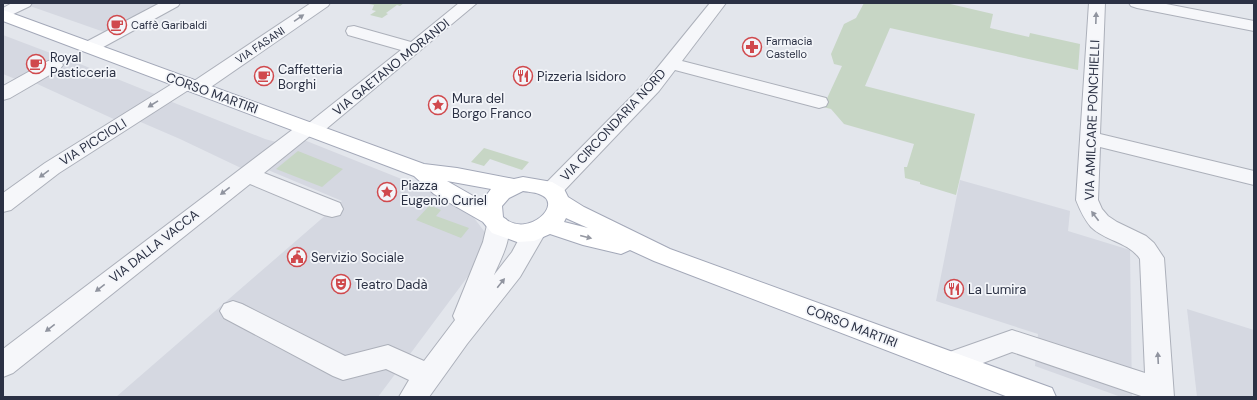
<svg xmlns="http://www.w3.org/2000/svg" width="1257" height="400" font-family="'DM Sans',sans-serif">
<rect width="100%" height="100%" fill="#e3e6ec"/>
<g fill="#d5d8e1">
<polygon points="31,3 165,3 107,33 27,5"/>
<polygon points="3,35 61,57 18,80 3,74"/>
<polygon points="70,60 162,97 118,121 33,82"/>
<polygon points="167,100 265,139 276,142 241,168 180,139 136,120"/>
<polygon points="304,140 409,182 437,195 471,214 487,235 476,265 466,279 378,397 116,397 342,201 268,170"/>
<polygon points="960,180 1070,211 1068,231 1130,250 1132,397 1121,397 1035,366 1038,334 936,301"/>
<polygon points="1187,309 1254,330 1254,397 1197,397"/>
</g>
<g fill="#c7d6c5">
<polygon points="370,3 404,3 400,6 397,5 386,13 388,14 382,18 370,15 376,11 372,10 374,5 369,4"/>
<polygon points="864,3 946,3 993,14 990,28 1029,37 1030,33 1080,44 1078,70 890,28 865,86 975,114 956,195 920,184 920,182 905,178 904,167 907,167 914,144 844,124 831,109 823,107 842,66 834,64 831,54 844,24 856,18"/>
<polygon points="484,148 529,162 522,170 490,159 484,166 471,162"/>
<polygon points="298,151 343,169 322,187 276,169"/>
<polygon points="430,205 441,210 436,216 469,228 461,238 416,220"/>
</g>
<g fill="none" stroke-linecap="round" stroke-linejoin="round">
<defs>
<g id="minor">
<polygon points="12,3 32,3 30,6 3,19 3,8"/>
<polygon points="160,3 180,3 178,6 96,51 90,52 84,51 81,47 84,43"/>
<polygon points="311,3 330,3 328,6 205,91 198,93 191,91 190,89 59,173 11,210 3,212 3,193 45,163 180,79 186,78 192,79 194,81"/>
<polygon points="459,3 477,3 320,134 310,136 264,173 340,203 343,209 340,215 332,217 324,215 250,184 13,373 3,377 3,349 300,124 310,122 401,50 348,35 346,31 348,27 354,26 411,42"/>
<polygon points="710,3 726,3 682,61 826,98 828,102 826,106 819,108 675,70 659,91 560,195 552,198 544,195 541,190 544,185 645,83"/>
<path d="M 1089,3 L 1105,3 L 1100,134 L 1254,171 L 1254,185 L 1100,147 L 1098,200 L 1102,209 L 1108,216 L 1117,222 L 1146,236 L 1154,243 L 1164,258 L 1174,397 L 1144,397 L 1012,352 L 951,375 L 941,371 L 937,363 L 941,355 L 1012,330 L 1145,373 L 1140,259 C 1129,242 1105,241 1091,227 C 1084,219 1080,210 1076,200 Z"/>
<polygon points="1129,3 1161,3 1254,21 1254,31 1137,8 1131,6"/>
<polygon points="54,60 60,61 63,65 60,69 10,98 3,100 3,86 48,61"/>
<path d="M 498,217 L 506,219 C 515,235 500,260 494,275 L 512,252 L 526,226 L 534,223 L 542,226 L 546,232 L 520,277 L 467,344 L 429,397 L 399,397 L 409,380 L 386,369 L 343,380 L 333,376 L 224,318 L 220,311 L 224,304 L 233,301 L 242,304 L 345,356 L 388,345 L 424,361 L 455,320 L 453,316 L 483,242 L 487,225 L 490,219 Z"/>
</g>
<path id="major" d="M 3,10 L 424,164 L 457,168 L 514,179 L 523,177 L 552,182 L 564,189 L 568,197 L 584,207 L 670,249 L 1052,388 L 1056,397 L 1008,397 L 654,261 L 630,250 L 621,254 L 583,245 L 550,234 L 534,241 L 517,242 L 509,239 L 492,233 L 483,222 L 434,194 L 414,176 L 3,21 ZM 447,181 L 491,189 L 482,201 ZM 523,191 C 528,192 534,192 539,194 C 566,203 527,240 503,217 L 502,206 L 509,198 ZM 566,218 L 568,219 L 588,228 L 564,222 Z"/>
</defs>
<use href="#minor" stroke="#acb0ba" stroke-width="2"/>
<use href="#major" stroke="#a3a8b8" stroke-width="2"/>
<use href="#minor" fill="#f6f7fa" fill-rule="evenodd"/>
<use href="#major" fill="#fff" fill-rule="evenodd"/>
</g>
<defs><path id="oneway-solid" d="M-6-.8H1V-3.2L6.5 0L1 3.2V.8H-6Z"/></defs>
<g fill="#90949f">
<use href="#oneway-solid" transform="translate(299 18) rotate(-34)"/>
<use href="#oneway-solid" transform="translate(1096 18) rotate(-88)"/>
<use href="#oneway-solid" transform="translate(153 104) rotate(148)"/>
<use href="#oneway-solid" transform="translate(44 174) rotate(144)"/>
<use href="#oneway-solid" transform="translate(225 191) rotate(142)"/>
<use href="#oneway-solid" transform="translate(1095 216) rotate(-127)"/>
<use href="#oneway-solid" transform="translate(501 283) rotate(-51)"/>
<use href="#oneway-solid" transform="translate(100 288) rotate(142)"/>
<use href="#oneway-solid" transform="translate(50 328) rotate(142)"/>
<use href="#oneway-solid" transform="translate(1158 358) rotate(-93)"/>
</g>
<use fill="#9598a2" href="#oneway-solid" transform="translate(586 237) rotate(14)"/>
<defs>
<symbol id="cafe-ring" viewBox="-11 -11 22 22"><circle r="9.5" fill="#f3f5f9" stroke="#d0494d" stroke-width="1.5"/><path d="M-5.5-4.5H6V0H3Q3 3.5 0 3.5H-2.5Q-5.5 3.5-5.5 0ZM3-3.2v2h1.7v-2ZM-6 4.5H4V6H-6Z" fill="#d0494d"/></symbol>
<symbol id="pharmacy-ring" viewBox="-11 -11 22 22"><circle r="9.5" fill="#f3f5f9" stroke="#d0494d" stroke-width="1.5"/><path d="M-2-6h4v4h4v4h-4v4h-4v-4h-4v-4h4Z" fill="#d0494d"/></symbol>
<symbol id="restaurant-ring" viewBox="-11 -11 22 22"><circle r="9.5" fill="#f3f5f9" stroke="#d0494d" stroke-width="1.5"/><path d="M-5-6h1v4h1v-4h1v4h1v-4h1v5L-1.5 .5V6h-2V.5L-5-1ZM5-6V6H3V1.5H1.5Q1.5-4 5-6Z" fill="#d0494d"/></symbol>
<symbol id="sight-ring" viewBox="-11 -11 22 22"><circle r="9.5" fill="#f3f5f9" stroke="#d0494d" stroke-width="1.5"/><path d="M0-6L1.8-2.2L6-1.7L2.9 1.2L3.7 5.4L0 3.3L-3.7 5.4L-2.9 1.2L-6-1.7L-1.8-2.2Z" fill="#d0494d"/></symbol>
<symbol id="civic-ring" viewBox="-11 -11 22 22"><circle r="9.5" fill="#f3f5f9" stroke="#d0494d" stroke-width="1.5"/><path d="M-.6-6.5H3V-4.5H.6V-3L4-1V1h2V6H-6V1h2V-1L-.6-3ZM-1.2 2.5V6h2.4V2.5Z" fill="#d0494d"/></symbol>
<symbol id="theatre-ring" viewBox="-11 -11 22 22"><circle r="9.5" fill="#f3f5f9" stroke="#d0494d" stroke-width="1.5"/><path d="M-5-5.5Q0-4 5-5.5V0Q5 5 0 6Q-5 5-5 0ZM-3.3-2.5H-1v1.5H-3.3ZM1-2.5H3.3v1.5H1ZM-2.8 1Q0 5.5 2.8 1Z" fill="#d0494d"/></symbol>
</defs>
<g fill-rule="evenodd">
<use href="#cafe-ring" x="106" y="14" width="22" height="22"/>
<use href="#pharmacy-ring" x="741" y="36" width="22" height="22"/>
<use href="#cafe-ring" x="25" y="53" width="22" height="22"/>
<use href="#cafe-ring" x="253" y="65" width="22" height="22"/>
<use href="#restaurant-ring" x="512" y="65" width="22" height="22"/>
<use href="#sight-ring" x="427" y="94" width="22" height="22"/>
<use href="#sight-ring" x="376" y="181" width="22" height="22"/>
<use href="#civic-ring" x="286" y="246" width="22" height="22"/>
<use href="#theatre-ring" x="330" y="273" width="22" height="22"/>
<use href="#restaurant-ring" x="943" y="278" width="22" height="22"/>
</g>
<g text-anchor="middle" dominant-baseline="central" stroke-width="3.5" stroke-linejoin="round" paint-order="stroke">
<g font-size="11" fill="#2b3144" stroke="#f3f5f9" text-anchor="start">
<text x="131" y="25">Caffè Garibaldi</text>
<text x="766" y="41">Farmacia<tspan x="766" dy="13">Castello</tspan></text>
</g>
<g font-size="11" fill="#2b3144" stroke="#f3f5f9">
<text transform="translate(260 45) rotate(-34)">VIA FASANI</text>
</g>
<g font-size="13" fill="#2b3144" stroke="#f3f5f9" text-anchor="start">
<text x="50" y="57">Royal<tspan x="50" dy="15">Pasticceria</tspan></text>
<text x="278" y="69">Caffetteria<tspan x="278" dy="15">Borghi</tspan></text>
<text x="537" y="76">Pizzeria Isidoro</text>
<text x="452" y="98">Mura del<tspan x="452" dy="15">Borgo Franco</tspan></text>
<text x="401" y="185">Piazza<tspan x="401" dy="15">Eugenio Curiel</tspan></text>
<text x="311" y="257">Servizio Sociale</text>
<text x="355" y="284">Teatro Dadà</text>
<text x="968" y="289">La Lumira</text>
</g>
<g font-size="13" fill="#2b3144" stroke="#f3f5f9">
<text transform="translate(391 67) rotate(-39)">VIA GAETANO MORANDI</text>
<text transform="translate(212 93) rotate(20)">CORSO MARTIRI</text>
<text transform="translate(1092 120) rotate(-88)">VIA AMILCARE PONCHIELLI</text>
<text transform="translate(613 125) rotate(-47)">VIA CIRCONDARIA NORD</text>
<text transform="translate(93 142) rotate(-32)">VIA PICCIOLI</text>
<text transform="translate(154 246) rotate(-38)">VIA DALLA VACCA</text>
<text transform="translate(852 326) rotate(21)">CORSO MARTIRI</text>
</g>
</g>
<rect width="1257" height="400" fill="none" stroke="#2b3144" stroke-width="8"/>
</svg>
